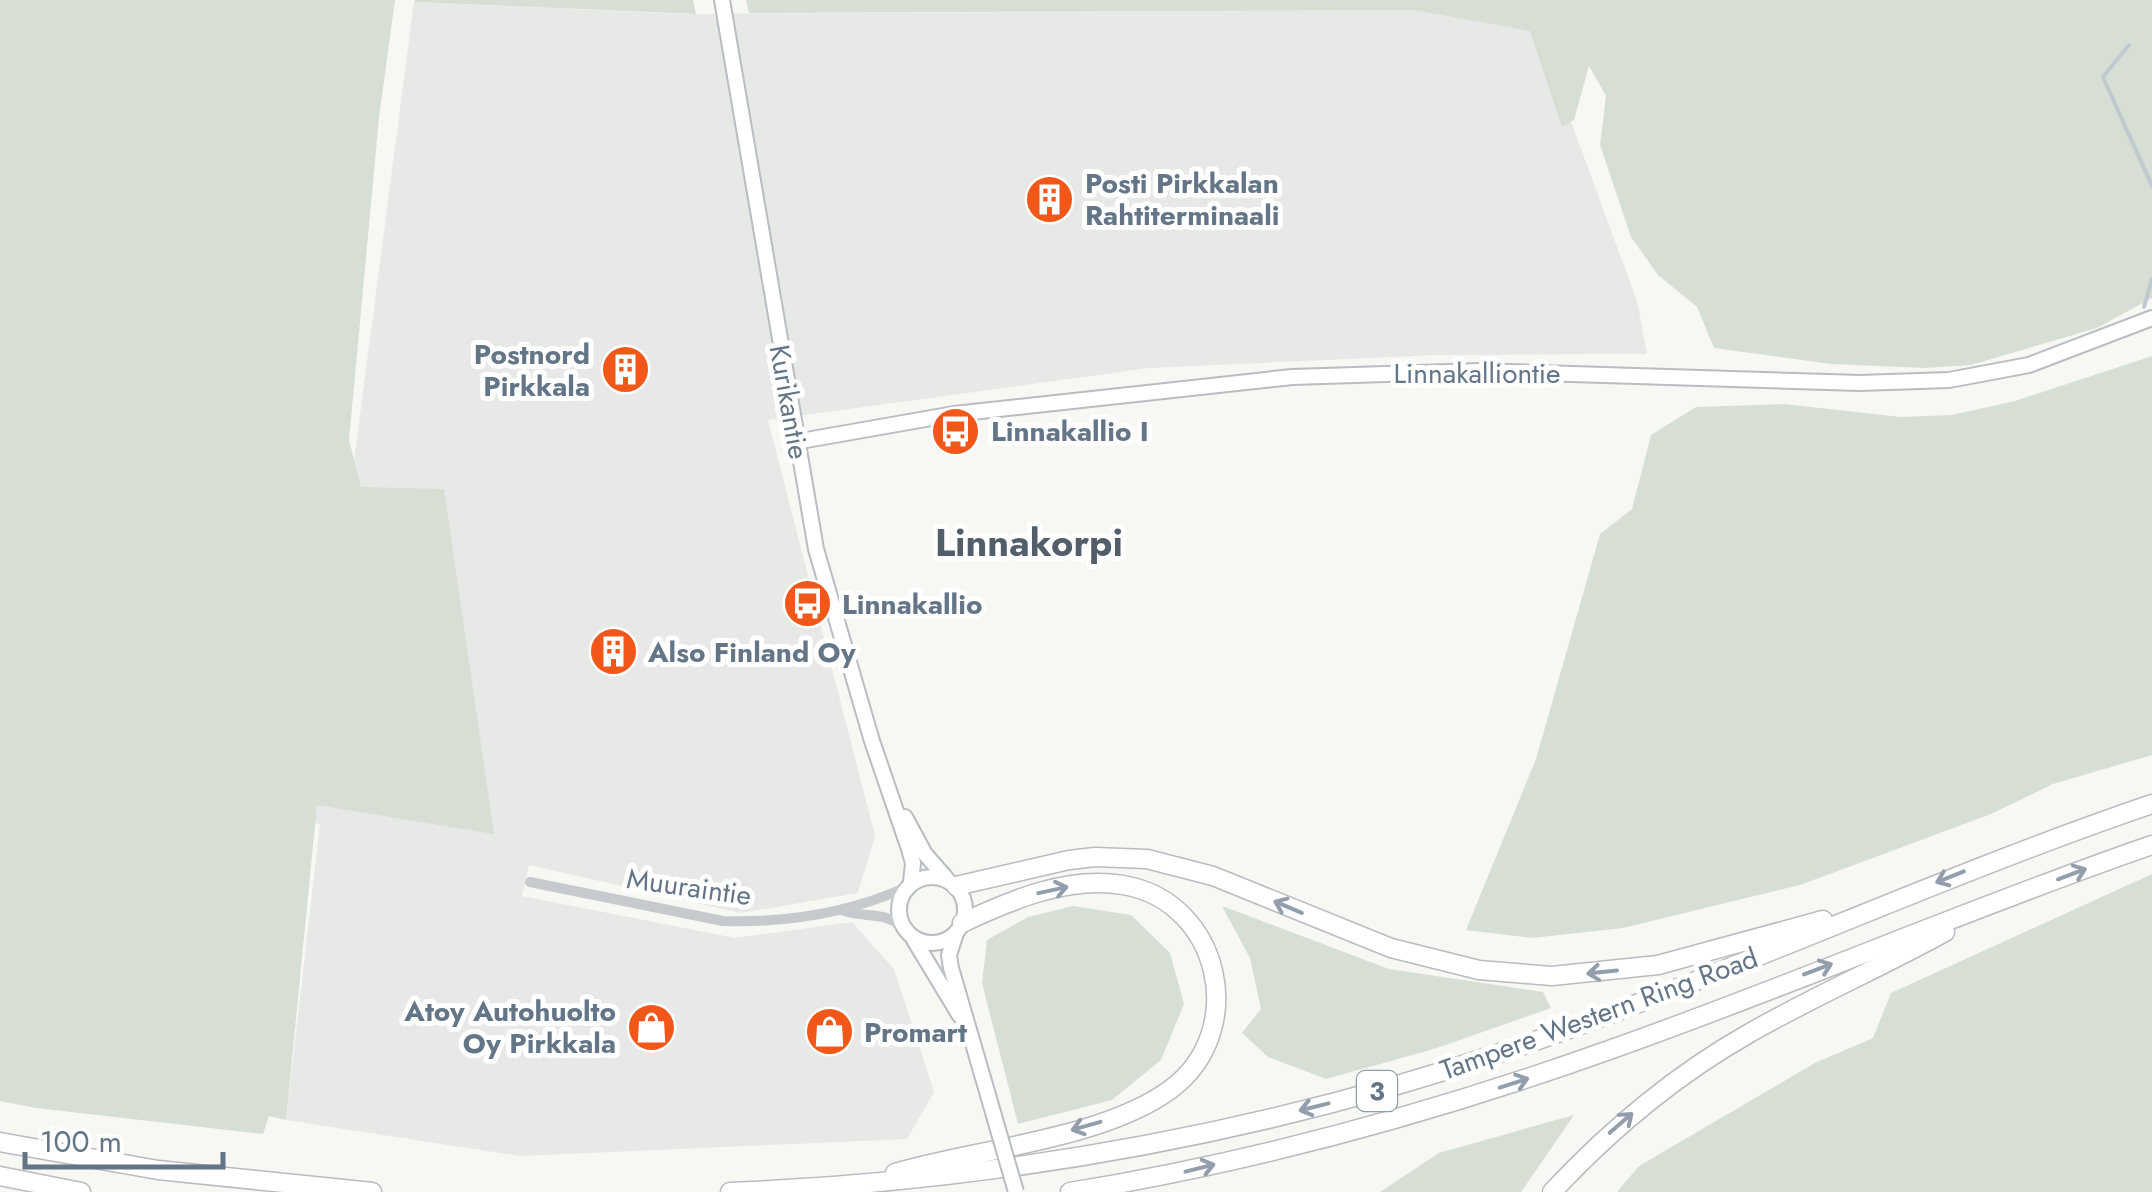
<svg xmlns="http://www.w3.org/2000/svg" width="2152" height="1192" font-family="Jost,sans-serif">
<rect width="100%" height="100%" fill="#f7f7f3"/>
<polygon fill="#e7e9e7" points="414,2 681,14 1413,10 1538,32 1637,301 1647,354 1435,355 1149,368 768,420 875,836 858,893 741,913 529,865 522,896 735,938 852,922 894,969 934,1092 907,1139 520,1156 286,1120 320,824 315,823 350,492"/>
<g fill="#d7dfd4">
<polygon points="0,0 395,0 379,118 349,440 361,487 444,489 494,834 317,805 286,1120 269,1116 263,1134 36,1108 0,1101"/>
<polygon points="415,0 693,0 696,14 414,2"/>
<polygon points="746,0 2152,0 2152,298 2097,328 1971,365 1924,368 1831,364 1714,348 1697,307 1658,275 1631,237 1600,145 1606,96 1589,66 1574,120 1562,127 1530,31 1413,10 749,13"/>
<polygon points="2152,356 2152,755 2053,784 1991,814 1800,885 1623,928 1532,938 1466,930 1536,759 1600,534 1632,509 1651,435 1696,407 1784,404 1901,417 1952,415 2015,401"/>
<polygon points="2152,874 2152,1192 1617,1192 1639,1166 1815,1063 1873,1038 1891,993"/>
<polygon points="1073,906 1131,915 1170,953 1184,1004 1161,1060 1112,1100 1018,1124 982,983 987,940 1028,917"/>
<polygon points="1222,906 1389,969 1543,992 1551,1008 1437,1048 1326,1079 1268,1057 1242,1033 1261,1009 1250,958"/>
<polygon points="1574,1115 1521,1192 1380,1192 1439,1153"/>
</g>
<g fill="none" stroke-linecap="round" stroke-linejoin="round">
<g stroke="#bfcad0" stroke-width="4">
<polyline points="2129,45 2103,77 2152,186"/>
<polyline points="2144,307 2152,279"/>
</g>
<defs>
<g id="secondary">
<polyline points="722,0 816,549 872,741 909,849 913,863 911,883"/>
<polyline points="795,442 954,414 1292,377 1480,371 1860,383 1949,380 2029,365 2152,318"/>
<polyline points="905,817 925,854 946,878"/>
<circle cx="932" cy="910" r="33"/>
<polyline points="956,933 949,955 951,968 988,1095"/>
<polyline points="914,940 960,1016"/>
</g>
<g id="motorway">
<polyline points="956,886 1069,860 1095,857 1147,859 1213,876 1391,948 1479,970 1552,976 1658,965 1823,920"/>
<polyline points="0,1142 158,1170 372,1192"/>
<path d="M 895,1173 C 976,1149 1104,1139 1171,1089 C 1250,1030 1220,901 1123,885 C 1067,876 1011,900 962,923"/>
<polyline points="0,1176 81,1192"/>
<path d="M 730,1192 C 994,1181 1258,1135 1509,1050 C 1727,976 1935,878 2152,804"/>
<path d="M 1070,1192 C 1255,1162 1436,1112 1612,1049 C 1793,985 1970,908 2152,845"/>
<path d="M 1552,1192 C 1610,1130 1674,1076 1748,1034 C 1812,997 1880,968 1945,932"/>
</g>
</defs>
<use href="#secondary" stroke="#b8bdc2" stroke-width="18"/>
<use href="#motorway" stroke="#b8bcbf" stroke-width="21"/>
<g stroke="#c6cacd" stroke-width="10">
<path d="M 530,882 L 723,921 C 787,923 849,913 907,887"/>
<path d="M 844,911 C 866,918 884,911 903,927"/>
</g>
<use href="#secondary" stroke="#fff" stroke-width="14"/>
<use href="#motorway" stroke="#fff" stroke-width="18"/>
<defs>
<polyline id="secondary-bridge" points="988,1095 1016,1192"/>
</defs>
<use href="#secondary-bridge" stroke="#b8bdc2" stroke-width="18" stroke-linecap="butt"/>
<use href="#secondary-bridge" stroke="#fff" stroke-width="14"/>
</g>
<defs><path id="oneway-shaft" d="M-6 0H5M1.5-3L5.5 0L1.5 3" fill="none" stroke-width="1.6" stroke-linecap="round" stroke-linejoin="round" transform="scale(2.5)"/></defs>
<g stroke="#929eab">
<use href="#oneway-shaft" transform="translate(2072 874) rotate(-21)"/>
<use href="#oneway-shaft" transform="translate(1950 877) rotate(158)"/>
<use href="#oneway-shaft" transform="translate(1053 890) rotate(-12)"/>
<use href="#oneway-shaft" transform="translate(1288 907) rotate(-157)"/>
<use href="#oneway-shaft" transform="translate(1818 969) rotate(-21)"/>
<use href="#oneway-shaft" transform="translate(1602 972) rotate(174)"/>
<use href="#oneway-shaft" transform="translate(1514 1083) rotate(-18)"/>
<use href="#oneway-shaft" transform="translate(1314 1107) rotate(166)"/>
<use href="#oneway-shaft" transform="translate(1621 1123) rotate(-41)"/>
<use href="#oneway-shaft" transform="translate(1086 1126) rotate(164)"/>
<use href="#oneway-shaft" transform="translate(1200 1168) rotate(-14)"/>
</g>
<defs>
<symbol id="building-disc" viewBox="-11 -11 22 22"><circle r="9.5" fill="#f15719" stroke="#fff"/><path d="M-4-6H4V6H1V3H-1V6H-4ZM-2.5-4.3h1.7v1.8h-1.7ZM.8-4.3h1.7v1.8H.8ZM-2.5-1h1.7V.8h-1.7ZM.8-1h1.7V.8H.8Z" fill="#fff"/></symbol>
<symbol id="bus-disc" viewBox="-11 -11 22 22"><circle r="9.5" fill="#f15719" stroke="#fff"/><path d="M-5-6H5V4H4V6H2V4H-2V6H-4V4H-5ZM-3.5-4V0h7V-4ZM-3.5 1.2v1.5H-2V1.2ZM2 1.2v1.5H3.5V1.2Z" fill="#fff"/></symbol>
<symbol id="shop-disc" viewBox="-11 -11 22 22"><circle r="9.5" fill="#f15719" stroke="#fff"/><path d="M-5-2.5h2.3a2.7 3.5 0 0 1 5.4 0H5L5.5 6h-11ZM-1.5-2.5h3a1.5 2.3 0 0 0-3 0Z" fill="#fff"/></symbol>
</defs>
<g fill-rule="evenodd">
<use href="#building-disc" x="1022" y="172" width="55" height="55"/>
<use href="#building-disc" x="598" y="342" width="55" height="55"/>
<use href="#bus-disc" x="928" y="404" width="55" height="55"/>
<use href="#bus-disc" x="780" y="576" width="55" height="55"/>
<use href="#building-disc" x="586" y="624" width="55" height="55"/>
<use href="#shop-disc" x="624" y="1000" width="55" height="55"/>
<use href="#shop-disc" x="802" y="1004" width="55" height="55"/>
</g>
<g text-anchor="middle" dominant-baseline="central" stroke-width="10" stroke-linejoin="round" paint-order="stroke">
<rect fill="#fff" stroke="#929eab" stroke-width="2.5" x="1357" y="1071" width="40" height="40" rx="8"/>
<g font-size="25" font-weight="bold" fill="#637587">
<text x="1377" y="1091">3</text>
</g>
<g font-size="28" font-weight="bold" fill="#637587" stroke="#fff" text-anchor="start">
<text x="1085" y="183">Posti Pirkkalan<tspan x="1085" dy="32">Rahtiterminaali</tspan></text>
<text x="590" y="354" text-anchor="end">Postnord<tspan x="590" dy="32">Pirkkala</tspan></text>
<text x="991" y="431">Linnakallio I</text>
<text x="842" y="604">Linnakallio</text>
<text x="648" y="652">Also Finland Oy</text>
<text x="616" y="1011" text-anchor="end">Atoy Autohuolto<tspan x="616" dy="32">Oy Pirkkala</tspan></text>
<text x="864" y="1032">Promart</text>
</g>
<g font-size="28" fill="#637587" stroke="#fff">
<text x="1477" y="373">Linnakalliontie</text>
<text transform="translate(789 402) rotate(80)">Kurikantie</text>
<text transform="translate(689 887) rotate(8)">Muuraintie</text>
<text transform="translate(1599 1014) rotate(-20)">Tampere Western Ring Road</text>
</g>
<g font-size="38" font-weight="bold" fill="#525f6b" stroke="#fff">
<text x="1029" y="542">Linnakorpi</text>
</g>
</g>
<path d="M25 1152v15h198v-15" fill="none" stroke="#637587" stroke-width="5"/>
<text x="40" y="1152" font-size="30" fill="#637587" stroke="#ffffff" stroke-width="8" paint-order="stroke">100 m</text>
</svg>
